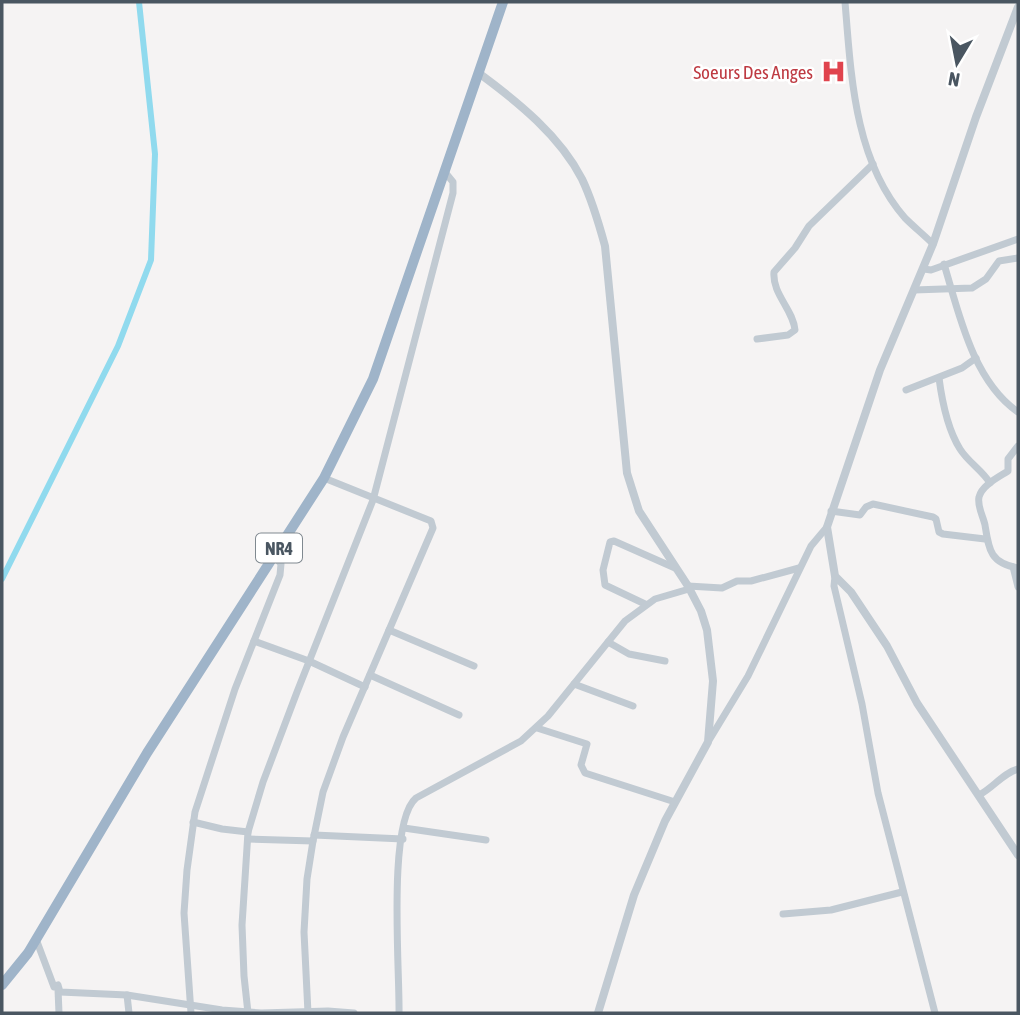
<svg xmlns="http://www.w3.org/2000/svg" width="1020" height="1015" font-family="'Asap Condensed',sans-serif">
<rect width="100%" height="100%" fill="#f5f3f3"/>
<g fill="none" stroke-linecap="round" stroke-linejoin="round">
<polyline stroke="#90daee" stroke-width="6" points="2,579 118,346 151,260 155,154 139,2"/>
<g stroke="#c1cad2" stroke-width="7">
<path d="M 845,2 C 851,74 854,160 905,218 C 914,227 924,235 933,244"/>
<path d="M 944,264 C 959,314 973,381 1018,412"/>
<polyline points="924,269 931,270 1018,239"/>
<polyline points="914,290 972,288 986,279 999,261 1018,258"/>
<path d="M 757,339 L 788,335 L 795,330 C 793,309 772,294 774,272 L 795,248 L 809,226 L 873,164"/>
<path d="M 939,378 C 942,401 948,430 960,449 C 968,462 982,470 990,483"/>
<polyline points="906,390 962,368 976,358"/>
<path d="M 1018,446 L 1008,459 L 1008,471 C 999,477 982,485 979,497 C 977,506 983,516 985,525 C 989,550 990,563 1018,568"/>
<polyline points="831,511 860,515 866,507 873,504 933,517 936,519 939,532 943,534 985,539"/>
<polyline points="1013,567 1018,587"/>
<polyline points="835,576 834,586 862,704 878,793 935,1013"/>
<polyline points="688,586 722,588 737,581 751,581 799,568"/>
<polyline points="645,604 605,585 603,570 610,542 614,541 675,568"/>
<polyline points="389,630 474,666"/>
<polyline points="254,641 309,661 365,687"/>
<polyline points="608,642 629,654 665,661"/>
<polyline points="370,675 459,715"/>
<polyline points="574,684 633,706"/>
<polyline points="537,728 587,744 581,765 585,773 675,802"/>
<polyline points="708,742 748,676 811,546 827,527"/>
<path d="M 979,795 C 993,788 1003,773 1018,769"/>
<polyline points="193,822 222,829 248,832"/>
<polyline points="404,828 486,840"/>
<polyline points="314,835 403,839"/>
<polyline points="248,839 313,841 323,792 343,737 433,528 431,521 324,478"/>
<polyline points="783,914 831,910 902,892"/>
<polyline points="36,939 54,987 58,985 60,992 127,995 222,1010 261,1013 328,1011 354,1013"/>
<polyline points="58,989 59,1013"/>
<polyline points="127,995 129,1013"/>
<polyline points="191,1013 184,913 187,870 195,812 235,689 280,575 281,564 274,555"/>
<polyline points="248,1013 244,976 242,925 248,832 263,782 297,692 373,500 453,193 453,182 444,171"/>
<polyline points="308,1013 304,932 307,879 313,841"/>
<path d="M 399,1013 C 400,973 387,822 416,798 L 521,741 L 548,716 L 625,621 L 655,599 L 689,589"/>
</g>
<g stroke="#c1cad2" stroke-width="8">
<polyline points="1018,7 976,117 933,244 880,370 827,527 835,576 851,592 887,646 917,703 1018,855"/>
<path d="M 480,74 C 518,102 560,136 582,179 C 592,200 599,224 605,246 L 627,473 L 639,511 L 688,586 L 701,611 L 707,630 L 713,681 L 708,742 L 665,821 L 634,895 L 598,1013"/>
</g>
<polyline stroke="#9fb4c9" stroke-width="10" points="2,985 28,953 147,753 324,478 373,379 503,2"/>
</g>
<defs>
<symbol id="hospital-bare" viewBox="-9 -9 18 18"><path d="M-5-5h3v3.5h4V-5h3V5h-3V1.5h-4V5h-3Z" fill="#e0444e" stroke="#fff" stroke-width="2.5" paint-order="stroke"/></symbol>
</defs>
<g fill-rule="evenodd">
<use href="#hospital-bare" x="816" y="54" width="35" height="35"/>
</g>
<g text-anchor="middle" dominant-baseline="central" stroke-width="5" stroke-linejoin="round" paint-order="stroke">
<rect fill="#fff" stroke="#808990" stroke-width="2" x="256" y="533.5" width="46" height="29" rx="5"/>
<g font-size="18" font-weight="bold" fill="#4a5661">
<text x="279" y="548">NR4</text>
</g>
<g font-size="19" fill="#be3a42" stroke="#fff" text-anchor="end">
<text x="813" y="72">Soeurs Des Anges</text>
</g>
</g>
<rect width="1020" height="1015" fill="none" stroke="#4a5661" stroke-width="7"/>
<g transform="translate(957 63) rotate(190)" stroke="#ffffff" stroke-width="5" paint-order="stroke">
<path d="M0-5L12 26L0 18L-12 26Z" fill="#4a5661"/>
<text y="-10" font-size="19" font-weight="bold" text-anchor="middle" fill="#4a5661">N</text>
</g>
</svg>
